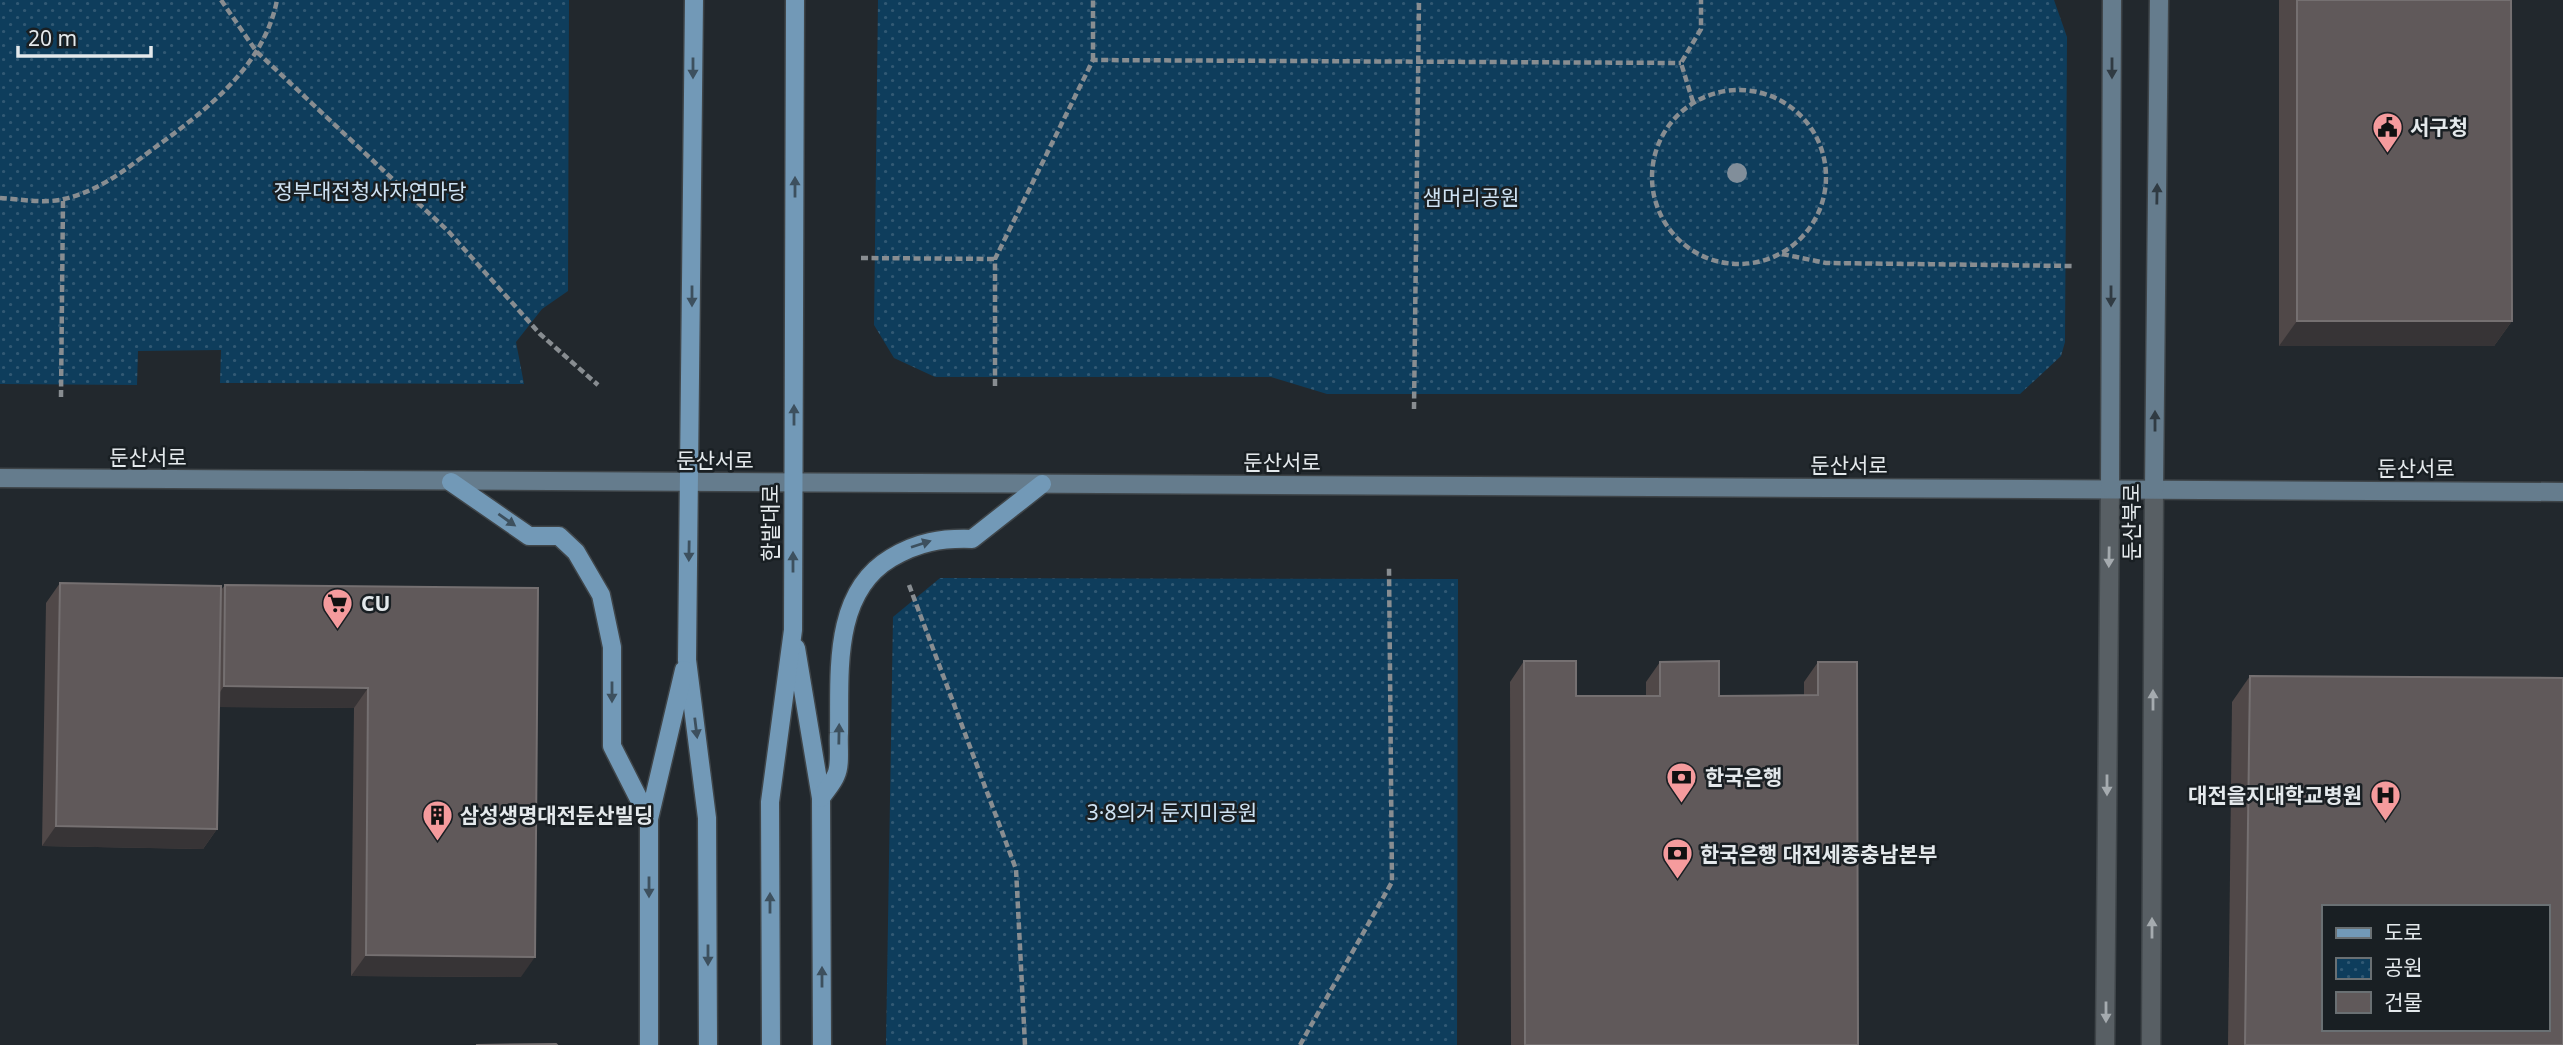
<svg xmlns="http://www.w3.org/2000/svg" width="2563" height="1045" font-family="'Noto Sans','Noto Sans KR',sans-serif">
<defs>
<pattern id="park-dots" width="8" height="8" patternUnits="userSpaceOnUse" patternTransform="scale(1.75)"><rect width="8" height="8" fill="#0e3d5c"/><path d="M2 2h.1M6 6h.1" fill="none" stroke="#315974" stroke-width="1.8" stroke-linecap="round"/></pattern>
</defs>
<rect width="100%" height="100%" fill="#22282d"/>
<g fill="url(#park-dots)">
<polygon points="0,0 569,0 568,291 542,309 516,342 524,384 220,383 221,350 138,351 137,385 0,384"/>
<polygon points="878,0 2054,0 2067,37 2065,342 2061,356 2020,394 1327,394 1271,377 935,377 894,358 874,325"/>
<polygon points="940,578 1458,579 1457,1045 886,1045 893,617"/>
</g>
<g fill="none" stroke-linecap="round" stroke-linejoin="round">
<defs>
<g id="tertiary">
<polyline points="2105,1045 2110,489"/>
<polyline points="2151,1045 2154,489"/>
</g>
<g id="secondary">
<polyline points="0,478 2563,492"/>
<polyline points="2110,489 2112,0"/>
<polyline points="2154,489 2159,0"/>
</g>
<g id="primary">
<polyline points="694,0 687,660 707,818 708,1045"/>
<polyline points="451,482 529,536 559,536 576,552 601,595 612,647 612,746 649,819"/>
<polyline points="796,648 821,798 822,1045"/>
<path d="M 821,798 C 826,790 833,783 836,775 C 841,765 838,745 839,733 C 840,673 832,593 891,558 C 918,542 941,538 972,539 L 1042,484"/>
<polyline points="649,1045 649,819 684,670"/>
<polyline points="771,1045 770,802 793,630 795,0"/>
</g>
</defs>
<use href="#tertiary" stroke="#3f4549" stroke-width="21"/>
<use href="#secondary" stroke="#3f4549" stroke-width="21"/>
<use href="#primary" stroke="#3f4549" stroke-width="21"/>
<g stroke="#888d91" stroke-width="4.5" stroke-dasharray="7 3.5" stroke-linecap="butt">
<polyline points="221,0 256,51 448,231 540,334 598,385"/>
<polyline points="1093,60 1093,0"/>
<circle cx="1739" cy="177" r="87"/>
<polyline points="1693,102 1681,63 1701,29 1701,0"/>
<path d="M 0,198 C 20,199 45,204 64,199 C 99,191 125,170 153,149 C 205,111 264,67 277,0"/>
<polyline points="1782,254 1826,263 2074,266"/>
<polyline points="861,258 995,259"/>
<polyline points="995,386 995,259 1093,60 1681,63"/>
<polyline points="61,397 63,200"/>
<polyline points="1414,409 1419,0"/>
<polyline points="909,585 1016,869 1025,1045"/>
<polyline points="1300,1045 1392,882 1389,567"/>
</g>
<use href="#tertiary" stroke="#585f64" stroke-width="18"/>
<use href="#secondary" stroke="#657c8d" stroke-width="18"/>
<use href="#primary" stroke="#7299b7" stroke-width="18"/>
</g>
<circle fill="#818e9a" cx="1737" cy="173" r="10"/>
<g fill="#504848">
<polygon points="2279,0 2511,0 2512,321 2494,346 2279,346"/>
<polygon points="60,583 221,590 225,585 538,588 521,977 351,976 354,708 219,707 217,829 203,849 42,846 46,603"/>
<polygon points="1524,661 1576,696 1646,696 1646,682 1660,662 1719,696 1804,695 1804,682 1818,662 1858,1045 1511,1045 1510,682"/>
<polygon points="2250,676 2563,1045 2228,1045 2232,702"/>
</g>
<g fill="#373436">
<polygon points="2297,321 2512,321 2494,346 2279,346"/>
<polygon points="224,686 368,688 354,708 210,707"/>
<polygon points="56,826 217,829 203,849 42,846"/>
<polygon points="366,955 535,957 521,977 351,976"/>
</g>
<g fill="#60595a" stroke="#757071" stroke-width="2" fill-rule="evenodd">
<polygon points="2297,0 2511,0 2512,321 2297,321"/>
<polygon points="60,583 221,586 217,829 56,826"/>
<polygon points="225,585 538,588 535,957 366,955 368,688 224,686"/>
<polygon points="1524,661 1576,661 1576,696 1660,696 1660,662 1719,661 1719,696 1818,695 1818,662 1857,662 1858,1045 1525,1045"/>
<path d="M 2250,676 L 2563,678 L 2563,1045 L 2245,1045 ZM 2323,907 L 2547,907 L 2547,1029 L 2323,1029 Z"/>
<polygon points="556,1044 557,1045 476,1045"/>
</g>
<defs><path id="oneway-solid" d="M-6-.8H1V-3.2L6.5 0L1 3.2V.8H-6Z" transform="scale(1.75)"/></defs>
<g fill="#3d505e">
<use href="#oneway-solid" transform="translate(693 68) rotate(90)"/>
<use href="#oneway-solid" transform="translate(795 187) rotate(-90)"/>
<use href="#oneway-solid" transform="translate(692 296) rotate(90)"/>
<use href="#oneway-solid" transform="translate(794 415) rotate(-90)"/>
<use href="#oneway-solid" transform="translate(507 520) rotate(35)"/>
<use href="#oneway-solid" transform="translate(921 544) rotate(-18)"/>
<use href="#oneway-solid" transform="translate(689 551) rotate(91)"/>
<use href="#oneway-solid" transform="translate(793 562) rotate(-90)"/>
<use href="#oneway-solid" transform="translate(612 692) rotate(90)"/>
<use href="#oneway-solid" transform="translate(696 728) rotate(83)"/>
<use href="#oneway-solid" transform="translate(839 734) rotate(-89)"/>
<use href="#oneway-solid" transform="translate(649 887) rotate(90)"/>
<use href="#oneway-solid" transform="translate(770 903) rotate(-90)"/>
<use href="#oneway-solid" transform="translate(708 955) rotate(90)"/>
<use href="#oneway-solid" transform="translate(822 977) rotate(-90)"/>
</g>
<g fill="#303b43">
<use href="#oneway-solid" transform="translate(2112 68) rotate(90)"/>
<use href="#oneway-solid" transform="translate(2157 194) rotate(-89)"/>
<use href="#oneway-solid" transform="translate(2111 296) rotate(90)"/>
<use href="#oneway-solid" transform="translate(2155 421) rotate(-90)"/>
</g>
<g fill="#a5abaf">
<use href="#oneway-solid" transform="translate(2109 557) rotate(91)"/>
<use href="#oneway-solid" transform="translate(2153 700) rotate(-90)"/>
<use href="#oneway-solid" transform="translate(2107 785) rotate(90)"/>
<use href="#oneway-solid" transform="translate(2152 928) rotate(-90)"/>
<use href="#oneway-solid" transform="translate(2106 1012) rotate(90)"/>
</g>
<defs>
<symbol id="civic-pin" viewBox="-11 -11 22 30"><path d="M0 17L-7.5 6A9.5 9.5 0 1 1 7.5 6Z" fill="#f59b9d" stroke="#191f23"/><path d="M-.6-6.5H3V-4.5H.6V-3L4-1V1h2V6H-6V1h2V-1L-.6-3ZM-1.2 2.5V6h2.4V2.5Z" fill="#111"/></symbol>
<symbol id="supermarket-pin" viewBox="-11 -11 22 30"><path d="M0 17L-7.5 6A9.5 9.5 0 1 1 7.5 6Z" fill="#f59b9d" stroke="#191f23"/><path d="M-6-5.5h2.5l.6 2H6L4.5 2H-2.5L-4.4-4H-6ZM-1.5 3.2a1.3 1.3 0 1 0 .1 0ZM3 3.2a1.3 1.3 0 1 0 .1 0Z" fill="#111"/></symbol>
<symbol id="bank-pin" viewBox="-11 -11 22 30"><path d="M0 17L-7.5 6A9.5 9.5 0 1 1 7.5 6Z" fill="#f59b9d" stroke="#191f23"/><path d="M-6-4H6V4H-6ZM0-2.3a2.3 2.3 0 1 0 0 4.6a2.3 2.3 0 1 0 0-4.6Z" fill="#111"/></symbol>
<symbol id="hospital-pin" viewBox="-11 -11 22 30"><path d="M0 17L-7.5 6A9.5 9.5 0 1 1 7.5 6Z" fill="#f59b9d" stroke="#191f23"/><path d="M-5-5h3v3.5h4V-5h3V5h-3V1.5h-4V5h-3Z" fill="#111"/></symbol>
<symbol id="building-pin" viewBox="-11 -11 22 30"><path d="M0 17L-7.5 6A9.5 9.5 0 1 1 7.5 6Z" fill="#f59b9d" stroke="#191f23"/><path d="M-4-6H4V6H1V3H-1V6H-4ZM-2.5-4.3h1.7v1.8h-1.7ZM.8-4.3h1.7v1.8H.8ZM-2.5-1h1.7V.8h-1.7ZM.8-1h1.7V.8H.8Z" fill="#111"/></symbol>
</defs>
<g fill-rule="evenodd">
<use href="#civic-pin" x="2370" y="110" width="35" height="47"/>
<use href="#supermarket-pin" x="320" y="586" width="35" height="47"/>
<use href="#bank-pin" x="1664" y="760" width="35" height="47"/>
<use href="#hospital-pin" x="2368" y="778" width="35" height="47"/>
<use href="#building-pin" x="420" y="798" width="35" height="47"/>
<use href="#bank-pin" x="1660" y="836" width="35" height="47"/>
</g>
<g text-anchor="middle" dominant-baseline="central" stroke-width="5" stroke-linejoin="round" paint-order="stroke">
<g font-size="21" font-weight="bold" fill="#e4e9ec" stroke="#191f23" text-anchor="start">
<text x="2410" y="127">서구청</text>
<text x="361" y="603">CU</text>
<text x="1705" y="777">한국은행</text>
<text x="2362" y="795" text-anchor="end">대전을지대학교병원</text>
<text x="460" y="815">삼성생명대전둔산빌딩</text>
<text x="1700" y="854">한국은행 대전세종충남본부</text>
</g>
<g font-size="21" fill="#cee2f3" stroke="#191f23">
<text x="370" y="191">정부대전청사자연마당</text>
<text x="1471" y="197">샘머리공원</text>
<text x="1172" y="812">3·8의거 둔지미공원</text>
</g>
<g font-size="21" fill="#e4e9ec" stroke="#191f23">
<text x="148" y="457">둔산서로</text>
<text x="715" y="460">둔산서로</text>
<text x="1282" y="462">둔산서로</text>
<text x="1849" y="465">둔산서로</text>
<text x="2416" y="468">둔산서로</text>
<text transform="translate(2131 522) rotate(-90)">둔산북로</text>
<text transform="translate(770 523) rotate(-90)">한밭대로</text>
</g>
</g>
<rect x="2322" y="905" width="228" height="126" fill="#191f23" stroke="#6a7073" stroke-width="2"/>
<rect x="2336" y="928" width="35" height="10" fill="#7299b7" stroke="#6a7073" stroke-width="2"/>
<text x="2384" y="940" font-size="21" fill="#e4e9ec">도로</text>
<rect x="2336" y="958" width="35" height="21" fill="url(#park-dots)" stroke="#6a7073" stroke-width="2"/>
<text x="2384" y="975" font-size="21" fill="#e4e9ec">공원</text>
<rect x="2336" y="992" width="35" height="21" fill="#60595a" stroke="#6a7073" stroke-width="2"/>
<text x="2384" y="1010" font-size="21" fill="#e4e9ec">건물</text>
<path d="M18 46v10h133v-10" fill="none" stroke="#e4e9ec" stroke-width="3.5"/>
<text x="28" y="46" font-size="21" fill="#e4e9ec" stroke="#191f23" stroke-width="5" paint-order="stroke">20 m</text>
</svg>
